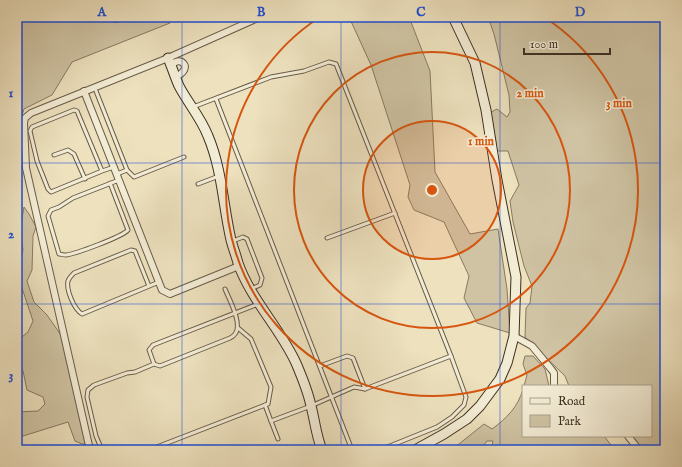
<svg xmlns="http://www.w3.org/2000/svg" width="682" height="467" font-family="'IM FELL English',serif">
<rect width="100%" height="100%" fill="#ede1be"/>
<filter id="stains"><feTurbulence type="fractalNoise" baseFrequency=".005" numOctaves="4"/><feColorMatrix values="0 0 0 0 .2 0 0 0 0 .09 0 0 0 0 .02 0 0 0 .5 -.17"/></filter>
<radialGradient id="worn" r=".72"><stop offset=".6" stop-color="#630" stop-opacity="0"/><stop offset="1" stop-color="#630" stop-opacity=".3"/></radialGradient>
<g fill="#cfc3a3" stroke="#867a62">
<polygon points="17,17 173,17 170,23 72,62 52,95 24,109 17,131"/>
<polygon points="349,17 409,17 430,71 435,172 470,234 498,229 507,289 510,333 477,323 464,298 469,276 444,222 414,210 408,197 410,185 371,65"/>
<polygon points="488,17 665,17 665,450 643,450 632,436 651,436 651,386 569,386 565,376 525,337 526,308 530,303 532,286 524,266 513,222 510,201 519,185 508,151 497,151 491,112 497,109 507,117 510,112 509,95 494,34"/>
<polygon points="24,207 29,214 36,227 33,236 32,270 27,281 34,302 47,315 61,335 86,444 82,444 75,441 68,422 23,436 17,434 17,412 38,411 45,404 43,397 27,390 23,371 17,362 17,341 28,332 33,321 21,285 18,269 23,250 20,229"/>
<polygon points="525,356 533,356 545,369 549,386 524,386 527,375 523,364"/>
<path d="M 523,389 L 523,436 L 604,436 L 615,450 L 491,450 L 493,441 L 487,441 L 480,450 L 457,450 L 454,448 L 484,424 L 492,429 C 507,418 518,407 523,389 Z"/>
</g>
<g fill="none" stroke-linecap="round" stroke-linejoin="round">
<defs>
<g id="lane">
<polyline points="96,91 127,170 134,177 184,157"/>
<polyline points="216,99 352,450"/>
<polyline points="193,107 271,77 304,71 329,62 336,64 451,356 365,389 354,387 311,406 271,421 265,405"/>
<polyline points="54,155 68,150 74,154 85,179"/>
<polyline points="102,171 51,192 48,189 37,161 30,131 32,127 74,110 77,111 102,171 114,167"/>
<polyline points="117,174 127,170"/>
<path d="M 110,183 L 128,230 C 122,237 75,254 66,255 C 63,255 61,254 59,254 L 48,216 L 51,210 L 59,207 L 73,198 L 119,180"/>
<polyline points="198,184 219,176"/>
<polyline points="327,238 395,213"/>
<polyline points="17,239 17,251"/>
<polyline points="233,241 243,237 247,239 262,278 260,285 251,289"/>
<path d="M 149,286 L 135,251 L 131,250 L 74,273 C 72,275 69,278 68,281 C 66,290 74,309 82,314 L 159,282"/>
<path d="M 225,289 C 229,299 243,324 235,334 C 234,336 232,337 230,338 L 160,366 L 154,364 L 149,350 L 153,345 L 258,304"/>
<polyline points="320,366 347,356 353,358 365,389"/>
<polyline points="271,421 278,439"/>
<polyline points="102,450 96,436 87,397 88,390 94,385 127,373 135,372 154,364"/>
<polyline points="149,450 268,404 271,387 251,339 238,328"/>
<polyline points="380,450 437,427 452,417 464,405 466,397 451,356"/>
</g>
<g id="street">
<polyline points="115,19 121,17"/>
<path d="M 171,67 C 178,53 196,68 175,77"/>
<polyline points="84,91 162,290 170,294 239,266"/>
<polyline points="17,145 25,148"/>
<polyline points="514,336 532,346 551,369 554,373 554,386"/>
<polyline points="628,436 639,450"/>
<polyline points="90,450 26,168 24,123 25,118 31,113 168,58 260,17"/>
</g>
<g id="secondary">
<path d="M 168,58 C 172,67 175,77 179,86 C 188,103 201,118 208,136 C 222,169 223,205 231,240 C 233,248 236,255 238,263 C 251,300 280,328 296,363 C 302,377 308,391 311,406 C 315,421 316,435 322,450"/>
<polyline points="415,450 444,434 467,419 480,406 500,379 507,363 514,336 516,277 497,180 486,110 475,63 453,17"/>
</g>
</defs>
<use href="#lane" stroke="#695c49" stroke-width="5"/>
<use href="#street" stroke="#695c49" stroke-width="8"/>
<use href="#secondary" stroke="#3d3022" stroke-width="11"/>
<use href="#lane" stroke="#f3ecd5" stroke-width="3"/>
<use href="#street" stroke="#f3ecd5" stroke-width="6"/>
<use href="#secondary" stroke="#f3ecd5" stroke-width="9"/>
</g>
<path fill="none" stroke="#1d4ed8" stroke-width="1" stroke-opacity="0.55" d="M 182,17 L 182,450M 341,17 L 341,450M 500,17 L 500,450M 17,163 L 665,163M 17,304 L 665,304"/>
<circle cx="432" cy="190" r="69" fill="#d7550e" fill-opacity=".12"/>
<g fill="none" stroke="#d7550e" stroke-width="2">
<circle cx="432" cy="190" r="69"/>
<circle cx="432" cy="190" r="138"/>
<path d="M544 17A206 206 0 1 1 320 17"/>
</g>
<circle cx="432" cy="190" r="6" fill="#d7550e" stroke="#f3ecd5" stroke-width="2"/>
<g font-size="12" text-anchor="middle" font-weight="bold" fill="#d7550e" stroke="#f3ecd5" stroke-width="3" stroke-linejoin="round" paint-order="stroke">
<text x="530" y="97">2 min</text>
<text x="619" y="107">3 min</text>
<text x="481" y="145">1 min</text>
</g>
<rect width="682" height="467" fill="none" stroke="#ede1be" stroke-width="44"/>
<rect x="522" y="385" width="130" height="52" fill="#f3ecd5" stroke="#aaa18d"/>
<rect x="530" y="398" width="20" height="6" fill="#f3ecd5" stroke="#aaa18d"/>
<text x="558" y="405" font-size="12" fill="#3d3022">Road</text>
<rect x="530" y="415" width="20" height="12" fill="#cfc3a3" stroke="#aaa18d"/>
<text x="558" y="425" font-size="12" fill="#3d3022">Park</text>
<path d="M524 48v6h86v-6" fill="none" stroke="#3d3022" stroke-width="2"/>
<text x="530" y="48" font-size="12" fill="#3d3022" stroke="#f3ecd5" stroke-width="3" paint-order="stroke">100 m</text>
<rect x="22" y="22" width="638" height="423" fill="none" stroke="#1d4ed8" stroke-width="1.5"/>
<g font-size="13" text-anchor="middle" font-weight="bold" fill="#1d4ed8">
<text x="102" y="16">A</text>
<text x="261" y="16">B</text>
<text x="421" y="16">C</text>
<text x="580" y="16">D</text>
<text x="11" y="97">1</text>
<text x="11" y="238">2</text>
<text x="11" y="379">3</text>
</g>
<rect width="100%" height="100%" filter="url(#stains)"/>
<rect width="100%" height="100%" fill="url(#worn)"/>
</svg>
